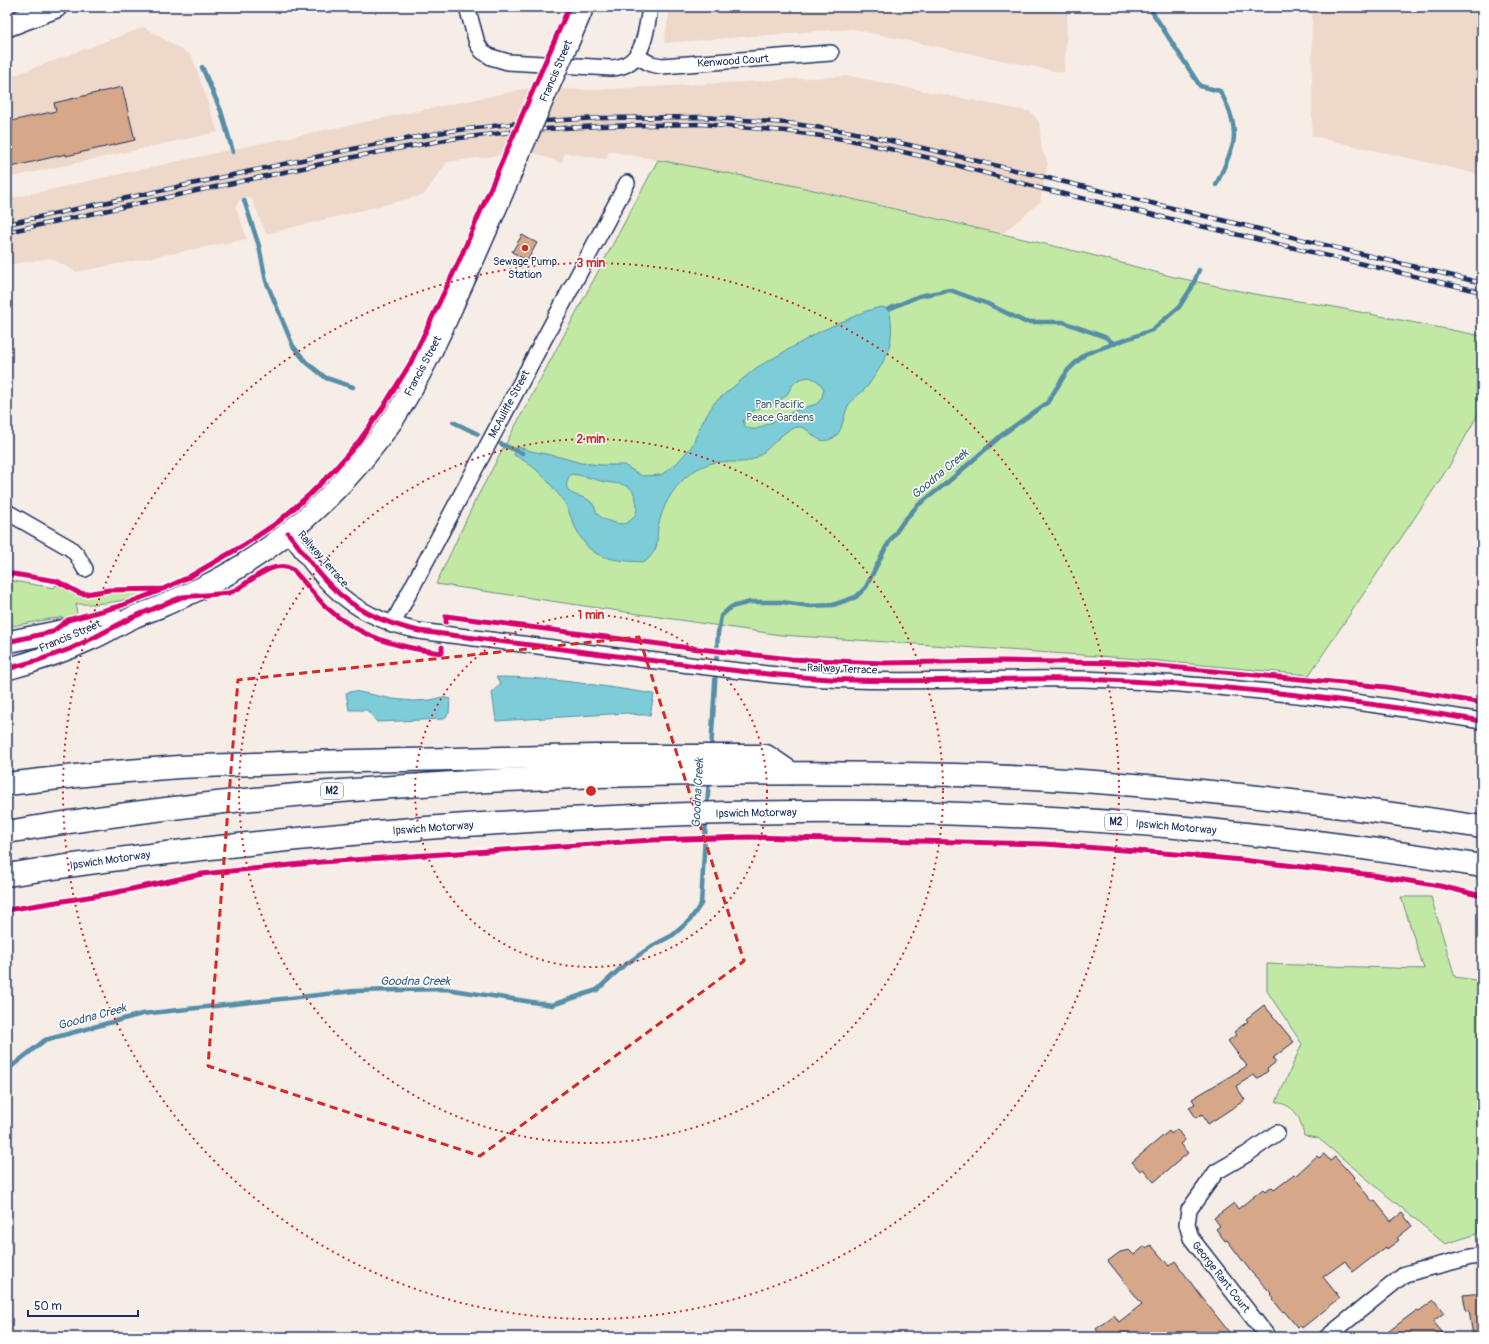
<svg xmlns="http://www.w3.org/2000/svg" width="1489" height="1344" font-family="Pangolin,sans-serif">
<rect width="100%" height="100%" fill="#f7ede7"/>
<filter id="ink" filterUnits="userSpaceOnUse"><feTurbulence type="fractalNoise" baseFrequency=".025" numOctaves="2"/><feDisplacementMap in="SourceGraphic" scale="8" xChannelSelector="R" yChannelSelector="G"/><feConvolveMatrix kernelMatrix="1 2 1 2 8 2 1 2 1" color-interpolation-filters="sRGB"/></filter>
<g filter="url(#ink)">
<g fill="#edd8ca">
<polygon points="670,7 1068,7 1064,73 852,29 817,31 664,43"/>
<polygon points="1312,7 1482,7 1482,175 1312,136"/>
<polygon points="144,27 192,56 218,132 7,178 7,78"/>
<polygon points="850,76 1031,112 1039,122 1042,150 1048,163 1040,202 1003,233 796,186 609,151 606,159 565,153 561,163 532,152 502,155 447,162 424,195 266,234 252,199 246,197 240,199 236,207 247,239 76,272 51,258 7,265 7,199 229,150 529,88 593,90"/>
</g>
<g fill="#c1e9a4" stroke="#6e8c81">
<polygon points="658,160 796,186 1088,254 1170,276 1254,294 1329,306 1482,336 1482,407 1450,465 1309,675 1127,658 781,635 436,584 475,501"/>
<path d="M 7,580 L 54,588 L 56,585 L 80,597 L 87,597 L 105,593 L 152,592 C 130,601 99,605 76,604 L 77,616 L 50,619 L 7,627 Z"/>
<path d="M 1401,897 L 1431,897 L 1455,977 L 1482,981 L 1482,1202 L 1477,1234 L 1445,1244 L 1318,1138 L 1304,1136 C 1300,1117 1296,1106 1276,1102 L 1302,1044 L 1267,991 L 1267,964 L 1424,969 Z"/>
</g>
<g fill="#7dcdd8" stroke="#568ea7" fill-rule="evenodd">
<path d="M 881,307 L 889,309 C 895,335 890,352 876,374 C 872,379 869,385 865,389 C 859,395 853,398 848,406 C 843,416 843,433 833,438 C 815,448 812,426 798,427 C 781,429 768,454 751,460 C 741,464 729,461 718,462 C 707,463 694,470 686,477 C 671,490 662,508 658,527 C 657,532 658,537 657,542 C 657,550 650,557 645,562 C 628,561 608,561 594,552 C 579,542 573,521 566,505 C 563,500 559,495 555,490 C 543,475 532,464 514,455 L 518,447 L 531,451 L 560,457 L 581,463 L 602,465 L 624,465 L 642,476 L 661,475 L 677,463 L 692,446 L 701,425 L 714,403 L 756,368 L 819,332 L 866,311 ZM 810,377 L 818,381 L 824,389 L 822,397 L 817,404 L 799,409 L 757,429 L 750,429 L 745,426 L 743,421 C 748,410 769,405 780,400 C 794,393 787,379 810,377 ZM 571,474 C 582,475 590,478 601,481 C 620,486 635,479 637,507 C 638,514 631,523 623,524 C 618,524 607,521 602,518 C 594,512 597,509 592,503 C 587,497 579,497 573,494 C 564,490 566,480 571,474 Z"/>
<path d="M 496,677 C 550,677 602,686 654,694 L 650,715 L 639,715 L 627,713 L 496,721 L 492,692 L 501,684 Z"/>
<polygon points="354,691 393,699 413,701 431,700 442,697 450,699 449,713 444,719 377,722 367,710 349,710 346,693"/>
</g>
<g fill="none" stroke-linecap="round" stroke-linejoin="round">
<g stroke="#568ea7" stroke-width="4.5">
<path d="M 1149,7 L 1200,86 L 1220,91 C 1229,107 1237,126 1233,144 C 1229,158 1222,172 1216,185"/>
<polyline points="202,67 221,111 233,152"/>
<polyline points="244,200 259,246 266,281 293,346 306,362 326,378 353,387"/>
<polyline points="889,309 919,296 950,290 988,304 1025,322 1063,322 1105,337 1115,344"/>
<polyline points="453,422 478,434"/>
<polyline points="501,444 522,453"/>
<polyline points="711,750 718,633 721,616 731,607 751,602 782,602 810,606 833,605 856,597 866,587 886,547 903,522 917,506 948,482 1003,434 1047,403 1068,370 1085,354 1152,330 1179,307 1192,287 1199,270"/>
<polyline points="707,808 709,779"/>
<polyline points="7,1070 45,1040 142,1014 354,991 446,989 552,1005 597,990 622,967 652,946 673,935 690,920 701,904 706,819"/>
</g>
</g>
<g fill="#d6a788" stroke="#1b2f5e">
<polygon points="122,87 135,140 66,156 66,154 7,168 7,122 56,111 54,103"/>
<polygon points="522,235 537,243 527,261 512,252"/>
<polygon points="1264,1005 1294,1042 1273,1058 1276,1062 1267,1069 1268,1071 1257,1079 1254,1075 1236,1086 1245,1100 1208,1124 1202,1114 1196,1118 1189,1107 1195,1104 1192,1099 1247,1066 1228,1041 1236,1035 1234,1032 1248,1021 1246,1019"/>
<polygon points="1177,1129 1185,1140 1180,1144 1188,1153 1154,1182 1143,1169 1140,1171 1132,1162 1169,1131 1171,1134"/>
<polygon points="1324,1154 1330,1161 1335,1157 1346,1169 1346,1168 1354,1177 1353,1178 1373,1202 1375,1201 1391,1221 1402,1213 1412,1226 1397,1238 1399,1240 1387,1249 1386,1247 1353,1272 1345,1261 1323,1277 1340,1298 1302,1328 1300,1325 1297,1327 1284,1311 1283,1312 1273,1300 1274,1299 1271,1294 1272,1294 1252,1273 1227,1240 1225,1241 1216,1229 1220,1226 1214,1218 1234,1203 1238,1209 1263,1189 1265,1191 1271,1187 1274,1190 1294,1175 1295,1176 1317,1156 1319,1158"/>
<polygon points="1151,1245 1169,1266 1175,1261 1200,1295 1233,1337 1102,1337 1096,1329 1114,1315 1119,1322 1142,1304 1108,1261 1120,1252 1129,1250 1134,1255 1145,1246 1146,1248"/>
<polygon points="1482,1293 1482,1337 1473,1337 1469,1310 1466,1311 1463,1295"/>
<polygon points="1434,1300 1444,1313 1433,1321 1446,1337 1381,1337 1417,1310 1419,1311"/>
</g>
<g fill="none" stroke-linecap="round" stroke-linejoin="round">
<defs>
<g id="street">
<path d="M 467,7 L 477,43 L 482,51 L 491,57 L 508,62 L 611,68 C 644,67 646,33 650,7"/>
<polyline points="636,56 651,64 662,66 831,53"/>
<polyline points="7,512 70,548 77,555 85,569"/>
<path d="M 288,533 C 303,551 316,572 333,588 C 357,612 387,624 419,631 C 496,641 572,650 648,660 C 709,667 769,676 830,679 C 914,684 998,677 1082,679 C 1216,683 1349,699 1482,721"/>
<polyline points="392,625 627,183"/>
<polyline points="1268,1337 1191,1238 1187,1224 1189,1210 1216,1172 1247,1154 1277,1133"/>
<polyline points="1327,1337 1405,1274 1471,1257 1482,1256"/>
</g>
<g id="secondary">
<polyline points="7,26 56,7"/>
<polyline points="569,40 583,7"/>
<polyline points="7,642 115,620"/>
<path d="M 7,669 C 37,661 65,651 93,638 C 107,632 120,623 134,617 C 143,613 153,610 162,606 C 189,594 216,582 241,566 C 301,529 354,477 394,418 C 418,381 437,341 455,300 C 477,252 498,204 518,156"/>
</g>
<g id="highway">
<polyline points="7,784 102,773 179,767 307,762 595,756 766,756 791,773"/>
<path d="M 7,832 C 203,799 400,783 599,776 C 718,773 837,772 956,775 C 1132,780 1308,800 1482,827"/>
<path d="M 7,875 C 159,851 312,836 466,825 C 621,815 778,809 934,813 C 1118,818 1301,836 1482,866"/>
</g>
</defs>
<use href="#street" stroke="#1b2f5e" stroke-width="18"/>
<use href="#secondary" stroke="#1b2f5e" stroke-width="24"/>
<use href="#highway" stroke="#1b2f5e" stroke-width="25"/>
<use href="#street" stroke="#fff" stroke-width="15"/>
<use href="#secondary" stroke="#fff" stroke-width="21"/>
<use href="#highway" stroke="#fff" stroke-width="22"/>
<defs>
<g id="rail">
<polyline points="7,224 362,147 450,131 527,122 600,118 702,117 787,123 851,132 936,151 1482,283"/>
<polyline points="7,232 363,155 451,139 527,130 600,126 702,124 786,131 850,140 934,159 1043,189 1482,292"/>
</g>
</defs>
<use href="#rail" stroke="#1b2f5e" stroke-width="4.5"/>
<use href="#rail" stroke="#fff" stroke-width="3" stroke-dasharray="9" stroke-linecap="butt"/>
<defs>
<polyline id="secondary-bridge" points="518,156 569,40"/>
</defs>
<use href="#secondary-bridge" stroke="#1b2f5e" stroke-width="24" stroke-linecap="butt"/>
<use href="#secondary-bridge" stroke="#fff" stroke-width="21"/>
<defs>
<g id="cycleway">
<path d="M 288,533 C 303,551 316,572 333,588 C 357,612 387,624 419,631 C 496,641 572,650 648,660 C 709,667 769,676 830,679 C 914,684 998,677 1082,679 C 1216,683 1349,699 1482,721"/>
<polyline points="7,573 57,581 79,593 86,594 109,590 163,589 189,577 244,545 278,522 308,496 335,469 357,444 382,409 410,364 459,261 569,7"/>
<polyline points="446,622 446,616 690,648 791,659 884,663 1002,661 1127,663 1386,687 1482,703"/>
<polyline points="7,642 52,632 68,620 120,606 159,591"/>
<path d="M 7,669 L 39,660 L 70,649 L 95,637 L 133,617 L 182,597 L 229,593 L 236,590 C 252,580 275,558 293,570 C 305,582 314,595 326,607 C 360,638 397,647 442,653 L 442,647"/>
<polyline points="7,910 113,893 202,874 321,862 653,840 749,837 1045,844 1176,854 1242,860 1373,875 1440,886 1482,896"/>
</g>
</defs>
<use href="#cycleway" stroke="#fff" stroke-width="8"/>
<use href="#cycleway" stroke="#d6006c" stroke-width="5"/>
</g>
</g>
<path fill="none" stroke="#d62828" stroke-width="3" stroke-dasharray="8 5" stroke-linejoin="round" d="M 639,637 L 744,961 L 480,1156 L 208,1066 L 238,680 Z"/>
<g fill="none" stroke="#d62828" stroke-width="2" stroke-dasharray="2 4">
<circle cx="591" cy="791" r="176"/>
<circle cx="591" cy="791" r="352"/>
<circle cx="591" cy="791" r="528"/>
</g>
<circle fill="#c8321e" stroke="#fff" stroke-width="1.5" cx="525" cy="248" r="4"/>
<g text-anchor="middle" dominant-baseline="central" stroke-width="3" stroke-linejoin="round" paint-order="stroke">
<g fill="#fff" stroke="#5f6d8e" stroke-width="1">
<rect x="321" y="783" width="22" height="16" rx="3"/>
<rect x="1105" y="814" width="22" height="16" rx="3"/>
</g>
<g font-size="10" font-weight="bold" fill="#1b2f5e">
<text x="332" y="791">M2</text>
<text x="1116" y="822">M2</text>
</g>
<g font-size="11" fill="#1b2f5e" stroke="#fff">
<text transform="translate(733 61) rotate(-4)">Kenwood Court</text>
<text transform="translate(556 71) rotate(-67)">Francis Street</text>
<text transform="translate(423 366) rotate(-62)">Francis Street</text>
<text transform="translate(509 404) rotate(-62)">McAuliffe Street</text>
<text transform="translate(323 559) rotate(49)">Railway Terrace</text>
<text transform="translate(70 636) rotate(-23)">Francis Street</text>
<text transform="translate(842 669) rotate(2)">Railway Terrace</text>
<text transform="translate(756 813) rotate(-1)">Ipswich Motorway</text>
<text transform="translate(1176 827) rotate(5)">Ipswich Motorway</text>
<text transform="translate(433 828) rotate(-4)">Ipswich Motorway</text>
<text transform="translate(110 860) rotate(-8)">Ipswich Motorway</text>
<text transform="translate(1221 1277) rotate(52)">George Rant Court</text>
</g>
<g font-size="11" fill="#1b2f5e" stroke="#fff">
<text x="525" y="261">Sewage Pump<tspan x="525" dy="13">Station</tspan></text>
</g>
<g font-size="11" fill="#445e70" stroke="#fff">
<text x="780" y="404">Pan Pacific<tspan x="780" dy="13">Peace Gardens</tspan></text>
</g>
<g font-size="12" font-style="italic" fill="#385e83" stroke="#fff">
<text transform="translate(940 474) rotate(-40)">Goodna Creek</text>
<text transform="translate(698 793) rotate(-87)">Goodna Creek</text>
<text x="415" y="981">Goodna Creek</text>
<text transform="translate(92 1017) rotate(-15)">Goodna Creek</text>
</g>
</g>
<circle cx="591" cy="791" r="6" fill="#d62828" stroke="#fff" stroke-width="2"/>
<g font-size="12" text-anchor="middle" font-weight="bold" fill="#d62828" stroke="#fff" stroke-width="3" stroke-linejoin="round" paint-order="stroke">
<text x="591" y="267">3 min</text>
<text x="591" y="443">2 min</text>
<text x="591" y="619">1 min</text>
</g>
<rect width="1489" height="1344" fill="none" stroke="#fff" stroke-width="24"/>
<rect x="12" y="12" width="1465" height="1320" fill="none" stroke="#1b2f5e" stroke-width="1.5" filter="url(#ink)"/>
<path d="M28 1310v6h110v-6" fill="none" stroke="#1b2f5e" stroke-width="2"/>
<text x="34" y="1310" font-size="12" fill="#1b2f5e" stroke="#ffffff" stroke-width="3" paint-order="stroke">50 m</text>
</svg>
